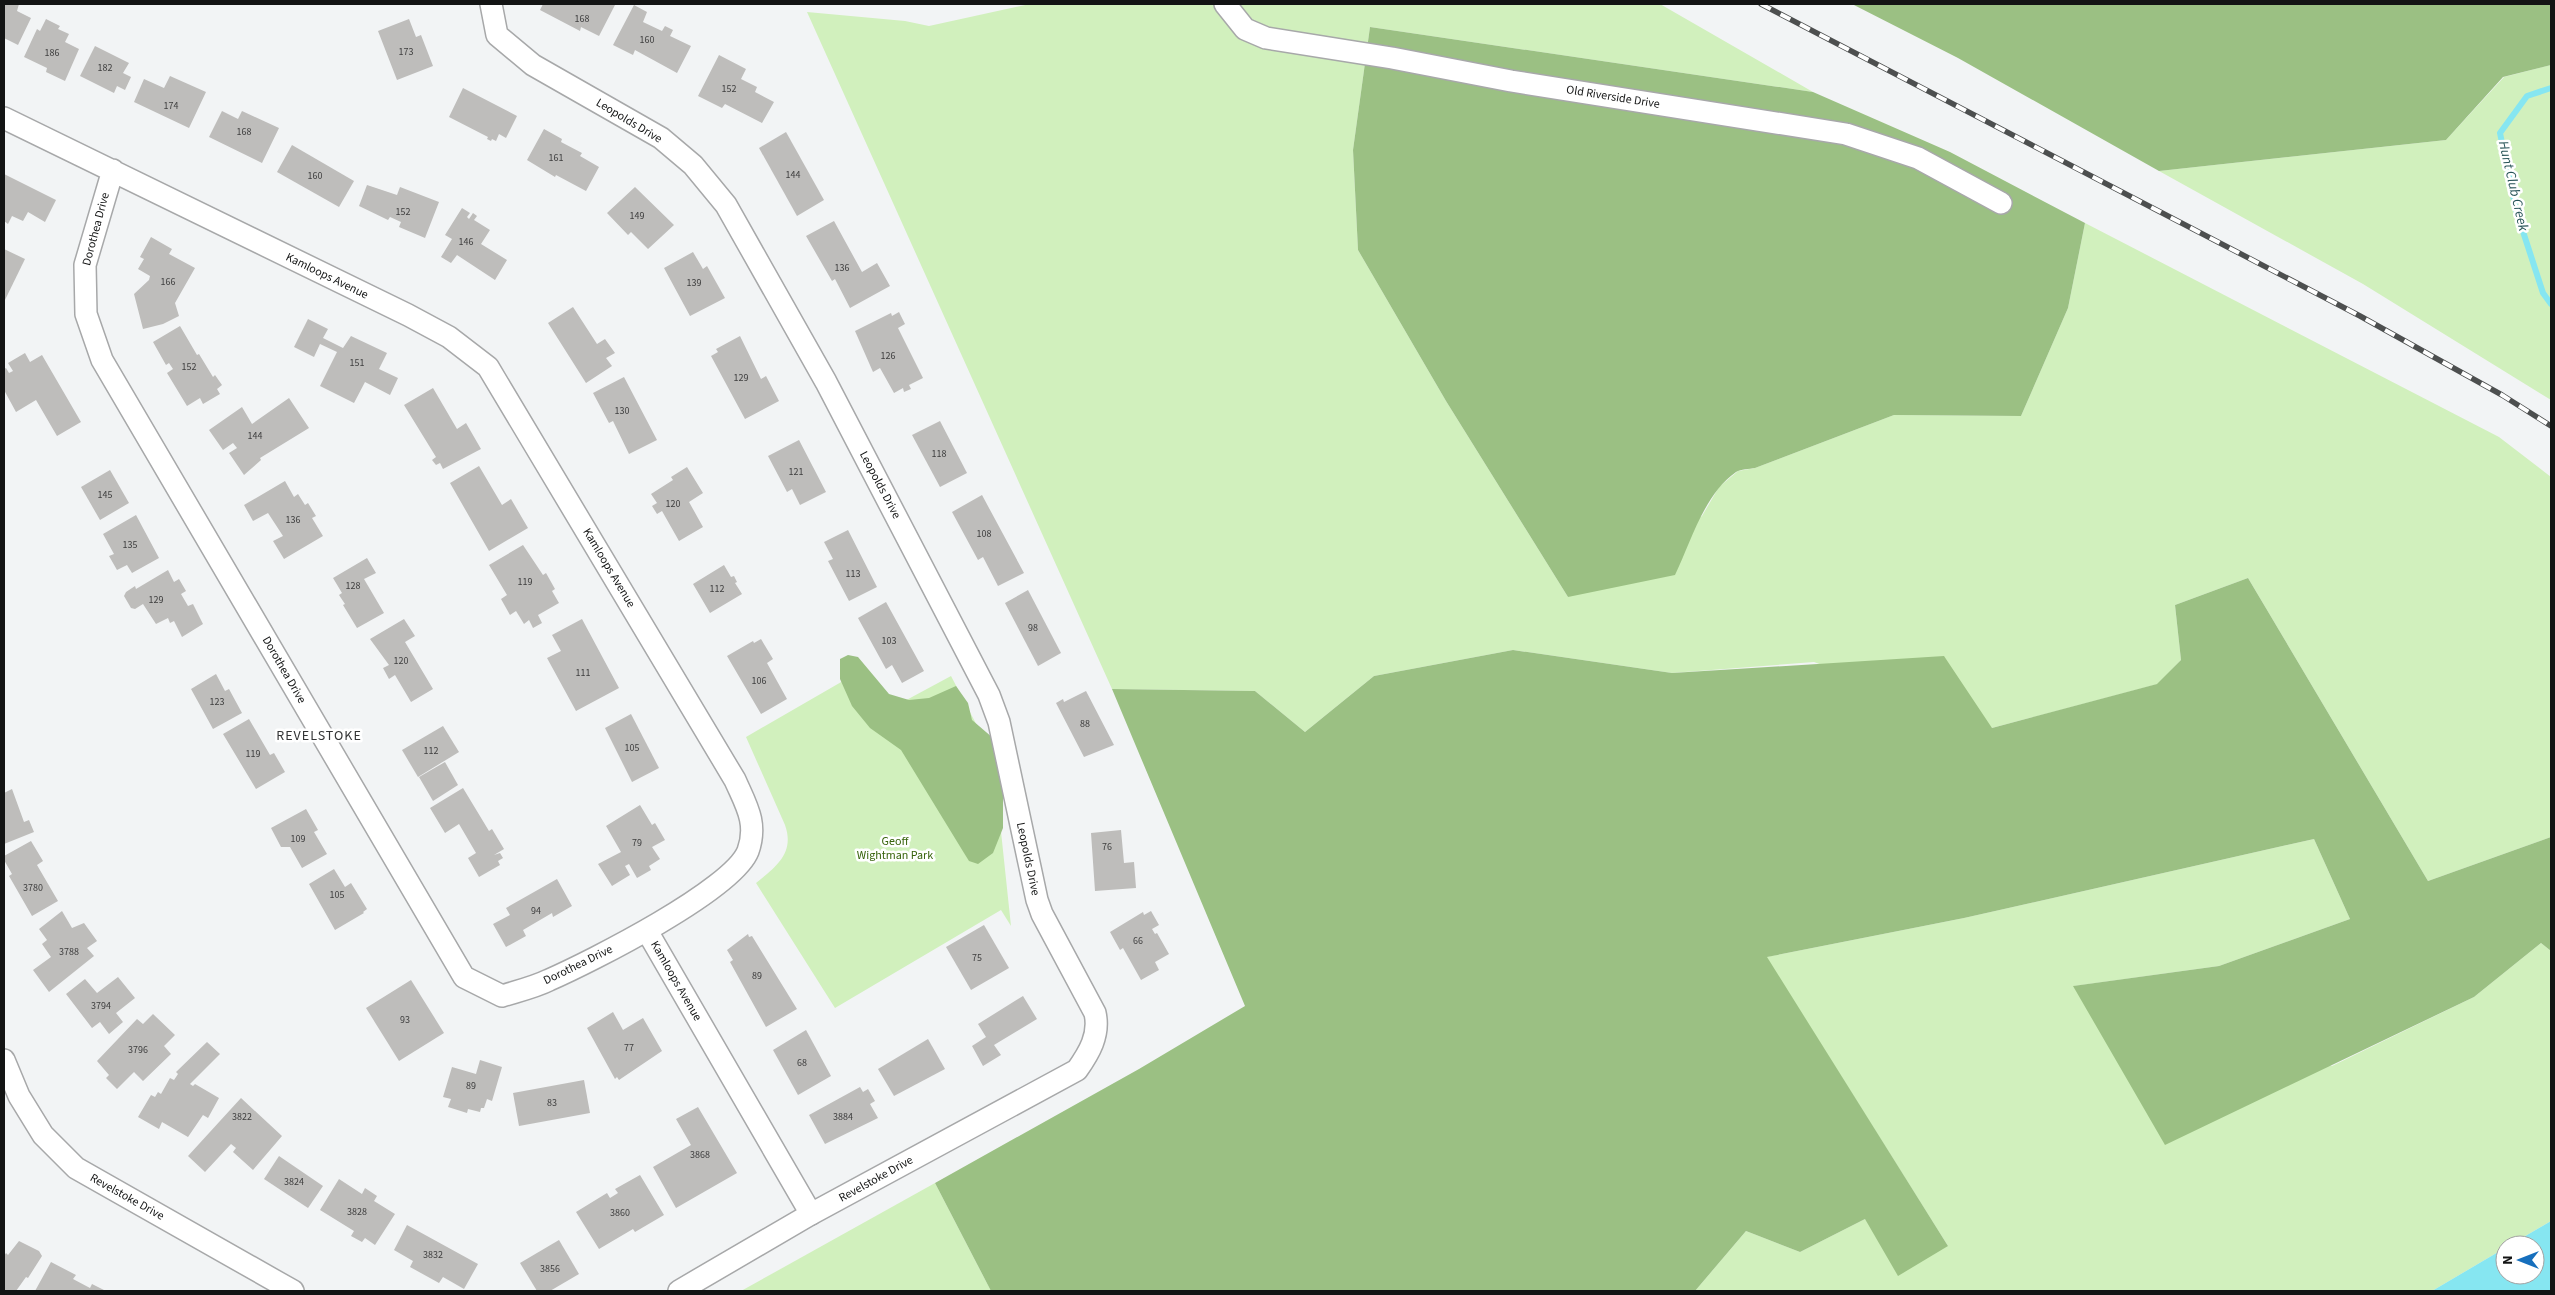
<svg xmlns="http://www.w3.org/2000/svg" width="2555" height="1295" font-family="'Source Sans 3',sans-serif">
<rect width="100%" height="100%" fill="#f2f4f5"/>
<g fill="#d1f0bd">
<polygon points="1030,4 1660,4 1813,92 1370,27 1353,150 1358,250 1446,401 1568,597 1702,516 1719,487 1738,471 1755,468 1894,415 2021,416 2068,308 2085,223 2499,437 2551,477 2551,837 2428,881 2248,578 2175,605 2181,660 2158,684 1992,728 1814,662 1672,673 1513,650 1374,676 1305,732 1255,691 1112,689 807,12 905,21 929,26"/>
<polygon points="2551,65 2551,400 2363,284 2159,171 2446,140 2504,77"/>
<path d="M 862,670 L 886,711 L 951,676 L 993,756 L 1011,926 L 1001,910 L 835,1008 L 756,883 C 776,867 795,853 785,825 L 746,737 Z"/>
<polygon points="2314,839 2350,919 2219,966 2074,986 2332,1066 2474,997 2541,943 2551,951 2551,1221 2510,1245 2505,1245 2505,1248 2432,1291 1695,1291 1746,1231 1800,1252 1865,1219 1948,1246 1766,957 1964,918"/>
<polygon points="935,1183 991,1291 741,1291"/>
</g>
<g fill="#9bc083">
<polygon points="1852,4 2551,4 2551,65 2503,77 2446,140 2159,171 1958,58"/>
<path d="M 1370,27 L 1813,92 L 1950,152 L 2085,223 L 2068,308 L 2021,416 L 1894,415 L 1755,468 C 1749,469 1741,469 1736,472 C 1704,494 1691,542 1675,575 L 1568,597 L 1446,401 L 1358,250 L 1353,150 Z"/>
<polygon points="2248,578 2428,881 2551,837 2551,951 2541,943 2474,997 2165,1145 2073,986 2219,966 2350,919 2314,839 1964,918 1767,957 1948,1246 1898,1276 1865,1219 1800,1252 1746,1231 1695,1291 991,1291 935,1183 1139,1069 1245,1006 1112,689 1255,691 1305,732 1374,676 1513,650 1672,673 1944,656 1992,728 2157,684 2181,660 2175,605"/>
<polygon points="848,655 858,657 889,694 909,700 929,698 956,686 968,703 972,720 993,738 1003,782 1003,828 993,853 978,864 969,861 964,853 901,750 870,728 852,706 840,679 840,659"/>
</g>
<polygon fill="#86e6f1" points="2551,1221 2551,1291 2432,1291 2505,1248 2505,1275 2535,1275 2535,1245 2510,1245"/>
<g fill="none" stroke-linecap="round" stroke-linejoin="round">
<polyline stroke="#86e6f1" stroke-width="6" points="2551,88 2527,96 2500,133 2516,210 2543,293 2551,304"/>
</g>
<g fill="#bebdbb">
<polygon points="4,4 19,4 17,11 31,18 18,45 4,38"/>
<polygon points="543,4 613,4 615,5 599,36 581,27 580,31 540,10"/>
<polygon points="634,5 647,12 643,22 662,31 665,26 673,30 670,36 691,46 677,73 635,50 633,55 613,45"/>
<polygon points="46,19 60,26 58,29 69,34 65,42 79,49 65,81 46,72 47,68 24,57 37,29 40,31"/>
<polygon points="409,19 416,37 421,35 433,66 397,80 378,31"/>
<polygon points="95,46 129,63 123,73 131,77 125,90 117,86 114,93 80,76"/>
<polygon points="719,55 746,69 741,79 757,87 755,92 774,102 762,123 725,104 722,108 698,96"/>
<polygon points="170,76 206,92 189,128 134,102 144,79 164,88"/>
<polygon points="463,88 517,116 506,138 499,134 496,141 492,139 491,141 487,139 488,137 449,117"/>
<polygon points="222,111 238,119 242,111 279,128 262,163 209,137"/>
<polygon points="544,129 562,139 561,142 582,153 580,156 599,167 586,191 556,175 555,177 527,160"/>
<polygon points="786,132 824,200 797,216 759,148"/>
<polygon points="292,145 354,181 339,207 277,172"/>
<polygon points="4,174 56,200 45,222 28,212 23,221 12,216 8,224 4,221"/>
<polygon points="367,185 397,195 400,187 439,202 425,238 399,227 401,222 390,217 388,220 359,206"/>
<polygon points="635,187 674,225 648,249 631,232 628,235 607,213"/>
<polygon points="462,208 470,213 467,217 469,219 473,213 477,216 474,220 490,230 481,244 507,260 495,280 457,255 451,263 441,257 452,239 445,235"/>
<polygon points="834,221 862,272 877,263 890,286 850,308 835,279 832,281 806,236"/>
<polygon points="151,237 172,249 169,254 195,268 175,303 179,316 163,324 143,329 134,294 149,280 150,276 138,269 144,259 140,257"/>
<polygon points="4,249 25,259 4,302"/>
<polygon points="693,252 703,269 707,266 725,298 690,316 664,268"/>
<polygon points="573,307 597,344 605,339 615,353 606,358 612,366 586,383 548,323"/>
<polygon points="899,312 905,324 898,328 923,378 909,385 911,389 904,392 903,388 894,393 880,368 873,372 855,331 891,313 892,316"/>
<polygon points="308,319 328,329 323,338 343,348 351,336 387,353 379,369 398,378 390,395 365,382 354,403 320,386 337,352 320,344 314,357 294,347"/>
<polygon points="180,326 197,355 199,354 213,377 215,375 222,385 217,389 220,394 203,404 200,398 187,406 167,373 173,369 169,363 166,365 153,342"/>
<polygon points="740,336 761,379 766,376 779,401 745,419 711,356 718,352 716,349"/>
<polygon points="25,353 30,362 42,355 81,422 57,436 36,400 16,412 4,390 4,369 6,368 9,373 13,371 8,363"/>
<polygon points="624,377 657,440 629,454 613,421 609,423 593,393"/>
<polygon points="433,388 457,429 466,423 481,449 443,469 440,463 436,465 432,460 436,457 404,405"/>
<polygon points="289,398 309,428 260,458 261,460 244,475 229,453 237,448 233,443 223,450 209,430 242,407 252,424"/>
<polygon points="940,421 967,473 940,487 912,435"/>
<polygon points="799,440 826,492 800,505 792,489 787,492 768,456"/>
<polygon points="479,466 502,505 511,499 528,528 489,551 450,483"/>
<polygon points="687,467 703,493 689,502 703,527 679,541 662,511 657,514 652,506 657,503 651,494 673,480 671,477"/>
<polygon points="110,470 129,503 100,520 81,487"/>
<polygon points="285,481 294,497 298,494 305,505 308,503 316,516 312,518 323,536 284,559 273,541 283,536 268,513 253,521 244,505"/>
<polygon points="982,495 1024,573 998,586 983,557 978,560 952,512"/>
<polygon points="136,515 159,558 132,573 127,565 117,570 109,556 114,554 103,534"/>
<polygon points="848,530 877,587 849,601 828,561 833,559 824,542"/>
<polygon points="523,545 543,575 546,573 555,589 552,591 559,603 538,615 542,623 533,628 529,620 524,624 516,611 510,615 501,599 507,595 489,565"/>
<polygon points="367,558 376,573 364,579 384,613 357,628 343,605 345,604 339,595 342,593 333,578"/>
<polygon points="724,565 731,577 734,576 737,582 735,583 742,594 710,613 693,584"/>
<polygon points="168,570 174,582 179,579 186,591 181,594 188,606 193,604 203,624 182,637 174,621 170,623 168,618 156,624 143,604 135,609 131,608 124,596 126,592 135,586 136,589"/>
<polygon points="1028,590 1061,653 1038,666 1005,603"/>
<polygon points="886,602 924,671 902,683 892,665 886,669 858,618"/>
<polygon points="404,619 415,636 405,642 433,689 411,702 395,675 389,679 383,668 389,665 370,639"/>
<polygon points="582,619 619,688 576,711 547,658 561,651 552,635"/>
<polygon points="761,639 773,659 767,663 787,699 761,714 727,656 753,641 754,643"/>
<polygon points="216,674 225,691 229,689 242,713 213,729 191,689"/>
<polygon points="1086,691 1114,745 1084,757 1056,703 1063,699 1064,702"/>
<polygon points="631,714 659,768 632,782 605,728"/>
<polygon points="249,719 270,755 274,753 285,772 256,789 223,734"/>
<polygon points="443,726 459,752 418,777 402,750"/>
<polygon points="445,762 458,785 433,801 419,777"/>
<polygon points="463,788 489,831 492,829 504,849 494,855 500,853 503,858 498,861 500,865 479,877 468,858 476,853 459,824 445,833 430,808"/>
<polygon points="12,789 24,822 29,820 34,832 4,844 4,793"/>
<polygon points="640,805 652,825 655,823 665,840 652,847 660,859 649,866 651,870 637,878 629,864 625,866 630,875 612,886 598,864 621,852 606,826"/>
<polygon points="306,809 318,830 314,832 327,854 302,868 290,847 281,847 271,828"/>
<polygon points="1121,830 1124,863 1134,862 1136,888 1095,891 1091,833"/>
<polygon points="31,841 43,861 37,865 58,901 32,916 9,876 12,874 4,860 4,856"/>
<polygon points="334,869 345,887 351,883 367,909 363,912 364,913 335,930 309,884"/>
<polygon points="557,879 572,906 553,917 552,913 523,930 526,936 506,947 493,924 510,915 506,908"/>
<polygon points="62,911 72,928 84,923 97,941 87,948 94,956 49,992 33,970 51,957 42,944 47,940 39,929"/>
<polygon points="1151,911 1159,925 1152,929 1155,934 1157,933 1169,954 1155,962 1159,970 1141,980 1123,948 1120,950 1110,932 1143,912 1144,915"/>
<polygon points="984,925 1009,968 971,990 946,947"/>
<polygon points="748,934 749,937 752,936 797,1009 766,1027 730,962 733,960 727,950"/>
<polygon points="118,977 135,998 116,1013 123,1022 109,1034 100,1022 92,1028 66,994 85,979 97,993"/>
<polygon points="411,980 444,1033 399,1061 366,1008"/>
<polygon points="1023,996 1037,1019 994,1045 1001,1055 983,1066 972,1046 986,1037 978,1024"/>
<polygon points="613,1012 623,1030 643,1018 662,1051 619,1080 617,1077 615,1079 587,1028"/>
<polygon points="153,1014 175,1035 164,1046 171,1054 143,1081 134,1072 117,1089 106,1078 109,1075 97,1061 137,1019 143,1024"/>
<polygon points="806,1030 831,1076 798,1095 773,1050"/>
<polygon points="928,1039 945,1069 894,1096 878,1069"/>
<polygon points="207,1042 220,1054 190,1084 193,1086 195,1084 219,1098 208,1118 203,1115 188,1137 162,1122 159,1129 138,1117 151,1095 155,1097 158,1092 161,1094 170,1078 174,1080 178,1074 176,1072"/>
<polygon points="480,1060 502,1067 492,1101 487,1099 484,1108 481,1108 480,1112 468,1109 467,1113 448,1107 451,1099 443,1097 452,1067 476,1074"/>
<polygon points="584,1080 590,1113 519,1126 513,1093"/>
<polygon points="860,1087 863,1092 868,1089 875,1101 870,1104 878,1118 825,1144 809,1115"/>
<polygon points="241,1098 282,1136 253,1170 233,1152 236,1148 231,1144 205,1172 188,1156"/>
<polygon points="698,1107 737,1173 676,1208 653,1167 691,1145 676,1119"/>
<polygon points="279,1156 323,1186 308,1208 264,1179"/>
<polygon points="640,1175 664,1215 635,1232 633,1229 599,1249 576,1212 607,1193 610,1198 618,1193 615,1189"/>
<polygon points="339,1179 362,1194 365,1188 377,1196 374,1201 395,1214 375,1245 365,1238 362,1242 351,1236 354,1231 320,1210"/>
<polygon points="407,1225 478,1264 464,1289 443,1277 439,1283 410,1267 413,1261 394,1250"/>
<polygon points="559,1240 579,1274 550,1291 537,1291 520,1263"/>
<polygon points="19,1241 39,1251 42,1256 28,1278 26,1277 16,1291 4,1291 4,1256 6,1253 8,1255"/>
<polygon points="51,1262 76,1275 73,1279 90,1288 92,1284 106,1291 35,1291"/>
</g>
<g fill="none" stroke-linecap="round" stroke-linejoin="round">
<defs>
<g id="street">
<path d="M 491,4 L 497,35 L 533,65 L 661,138 L 693,165 L 726,205 L 826,382 L 989,695 L 999,722 L 1037,900 L 1042,914 L 1095,1013 C 1100,1035 1089,1053 1077,1070 L 811,1214 L 679,1291"/>
<polyline points="1225,4 1245,29 1266,38 1392,58 1511,81 1846,134 1918,158 2001,203"/>
<path d="M 4,118 L 408,315 L 449,337 L 488,367 L 735,780 C 746,805 758,823 748,851 C 733,890 590,962 549,980 C 535,987 518,991 502,996 L 464,977 L 102,360 L 86,314 L 85,265 L 113,170"/>
<polyline points="647,931 811,1214"/>
<polyline points="4,1060 19,1096 43,1135 76,1168 293,1291"/>
</g>
</defs>
<use href="#street" stroke="#a7a8a9" stroke-width="24"/>
<use href="#street" stroke="#fff" stroke-width="21"/>
<defs>
<polyline id="rail" points="1761,4 2360,316 2502,395 2551,426"/>
</defs>
<use href="#rail" stroke="#4d4f4f" stroke-width="5.5"/>
<use href="#rail" stroke="#fff" stroke-width="4" stroke-dasharray="11" stroke-linecap="butt"/>
</g>
<g text-anchor="middle" dominant-baseline="central" stroke-width="5" stroke-linejoin="round" paint-order="stroke">
<g font-size="10" fill="#3e3e3e">
<text x="582" y="19">168</text>
<text x="647" y="40">160</text>
<text x="406" y="52">173</text>
<text x="52" y="53">186</text>
<text x="105" y="68">182</text>
<text x="729" y="89">152</text>
<text x="171" y="106">174</text>
<text x="244" y="132">168</text>
<text x="556" y="158">161</text>
<text x="793" y="175">144</text>
<text x="315" y="176">160</text>
<text x="403" y="212">152</text>
<text x="637" y="216">149</text>
<text x="466" y="242">146</text>
<text x="842" y="268">136</text>
<text x="168" y="282">166</text>
<text x="694" y="283">139</text>
<text x="888" y="356">126</text>
<text x="357" y="363">151</text>
<text x="189" y="367">152</text>
<text x="741" y="378">129</text>
<text x="622" y="411">130</text>
<text x="255" y="436">144</text>
<text x="939" y="454">118</text>
<text x="796" y="472">121</text>
<text x="105" y="495">145</text>
<text x="673" y="504">120</text>
<text x="293" y="520">136</text>
<text x="984" y="534">108</text>
<text x="130" y="545">135</text>
<text x="853" y="574">113</text>
<text x="525" y="582">119</text>
<text x="353" y="586">128</text>
<text x="717" y="589">112</text>
<text x="156" y="600">129</text>
<text x="1033" y="628">98</text>
<text x="889" y="641">103</text>
<text x="401" y="661">120</text>
<text x="583" y="673">111</text>
<text x="759" y="681">106</text>
<text x="217" y="702">123</text>
<text x="1085" y="724">88</text>
<text x="632" y="748">105</text>
<text x="431" y="751">112</text>
<text x="253" y="754">119</text>
<text x="298" y="839">109</text>
<text x="637" y="843">79</text>
<text x="1107" y="847">76</text>
<text x="33" y="888">3780</text>
<text x="337" y="895">105</text>
<text x="536" y="911">94</text>
<text x="1138" y="941">66</text>
<text x="69" y="952">3788</text>
<text x="977" y="958">75</text>
<text x="757" y="976">89</text>
<text x="101" y="1006">3794</text>
<text x="405" y="1020">93</text>
<text x="629" y="1048">77</text>
<text x="138" y="1050">3796</text>
<text x="802" y="1063">68</text>
<text x="471" y="1086">89</text>
<text x="552" y="1103">83</text>
<text x="242" y="1117">3822</text>
<text x="843" y="1117">3884</text>
<text x="700" y="1155">3868</text>
<text x="294" y="1182">3824</text>
<text x="357" y="1212">3828</text>
<text x="620" y="1213">3860</text>
<text x="433" y="1255">3832</text>
<text x="550" y="1269">3856</text>
</g>
<g font-size="12" fill="#131414" stroke="#fff">
<text transform="translate(1613 97) rotate(9)">Old Riverside Drive</text>
<text transform="translate(629 121) rotate(31)">Leopolds Drive</text>
<text transform="translate(96 229) rotate(-75)">Dorothea Drive</text>
<text transform="translate(327 276) rotate(26)">Kamloops Avenue</text>
<text transform="translate(880 485) rotate(62)">Leopolds Drive</text>
<text transform="translate(609 568) rotate(59)">Kamloops Avenue</text>
<text transform="translate(284 670) rotate(60)">Dorothea Drive</text>
<text transform="translate(1028 859) rotate(78)">Leopolds Drive</text>
<text transform="translate(578 965) rotate(-26)">Dorothea Drive</text>
<text transform="translate(676 981) rotate(60)">Kamloops Avenue</text>
<text transform="translate(876 1179) rotate(-29)">Revelstoke Drive</text>
<text transform="translate(127 1197) rotate(29)">Revelstoke Drive</text>
</g>
<g font-size="12" fill="#37630b" stroke="#fff">
<text x="895" y="841">Geoff<tspan x="895" dy="14">Wightman Park</tspan></text>
</g>
<g font-size="14" font-style="italic" fill="#295559" stroke="#fff">
<text transform="translate(2513 186) rotate(77)">Hunt Club Creek</text>
</g>
<g font-size="14" letter-spacing="1" fill="#333435" stroke="#fff">
<text x="319" y="736">REVELSTOKE</text>
</g>
</g>
<rect width="2555" height="1295" fill="none" stroke="#131414" stroke-width="10"/>
<g transform="translate(2520 1260) rotate(270)"><circle r="24" fill="#ffffff" stroke="#a1a1a1"/>
<path d="M0-4L9 19L0 12L-9 19Z" fill="#176fbd"/>
<text y="-8" font-size="14" font-weight="bold" text-anchor="middle" fill="#131414">N</text>
</g>
</svg>
